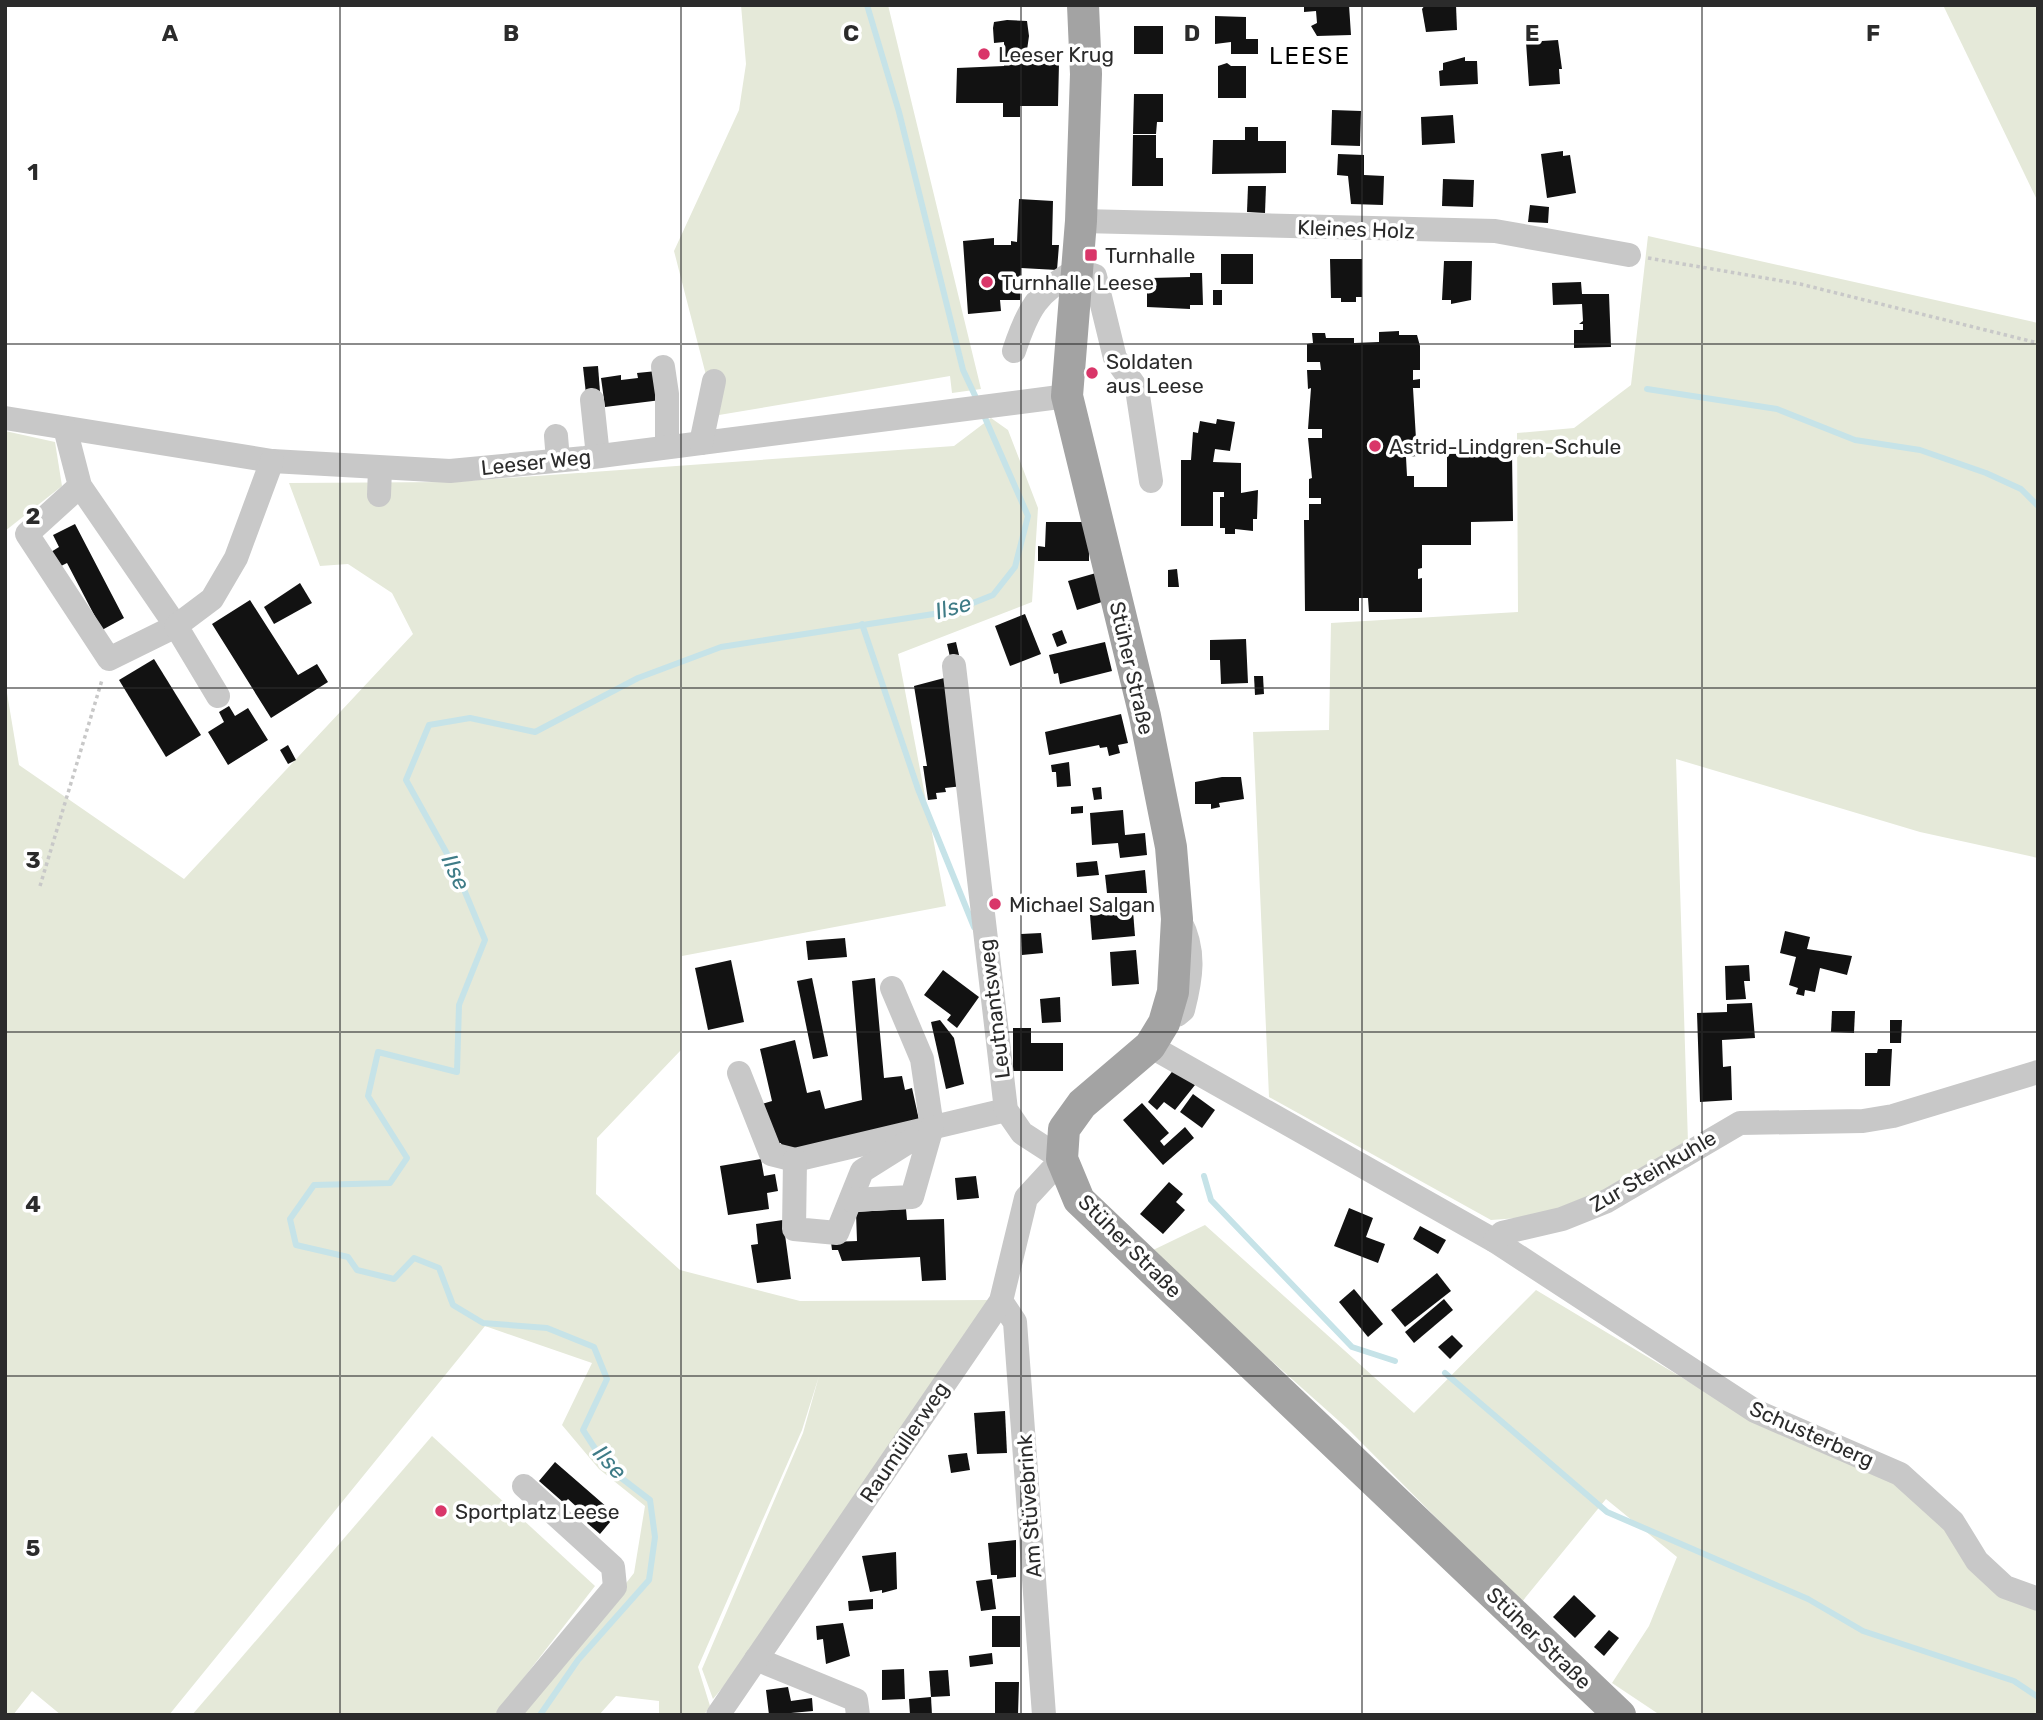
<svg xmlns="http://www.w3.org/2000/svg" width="2043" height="1720" font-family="Rubik,sans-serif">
<rect width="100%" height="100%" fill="#fff"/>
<g fill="#e5e9d9">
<polygon points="741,5 888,5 981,389 952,393 950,376 707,417 707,379 674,251 739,110 746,64"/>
<polygon points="1943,5 2038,5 2038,202"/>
<polygon points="1648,236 2038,323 2038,858 1920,832 1676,759 1688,1143 1581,1204 1518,1218 1491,1220 1269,1097 1253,732 1329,730 1331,623 1518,612 1517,433 1574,428 1631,385"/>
<polygon points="991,418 1008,430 1038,508 1032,602 898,654 946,906 682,956 681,1050 597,1138 596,1194 680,1270 800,1301 990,1300 744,1662 713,1699 702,1669 803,1433 819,1376 802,1430 698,1667 710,1706 704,1715 659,1715 659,1701 616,1696 599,1715 522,1715 634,1573 645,1506 599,1469 562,1425 592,1363 485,1326 169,1715 61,1715 32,1691 13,1715 5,1715 5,681 19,765 184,879 413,634 392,593 348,564 320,566 289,483 452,482 954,446"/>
<polygon points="5,431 55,442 62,486 5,531"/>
<polygon points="1205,1225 1414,1413 1536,1290 1751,1419 1887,1478 2038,1610 2038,1715 1660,1715 1612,1683 1649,1626 1677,1557 1606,1499 1521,1603 1348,1429 1149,1252"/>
<polygon points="432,1436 595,1586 495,1715 192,1715"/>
</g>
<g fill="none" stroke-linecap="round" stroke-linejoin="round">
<g stroke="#c6e3e8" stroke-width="6">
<polyline points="867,5 899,112 963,370 978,402"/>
<polyline points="1647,389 1777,409 1855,440 1920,450 1986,473 2021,489 2038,506"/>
<polyline points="862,624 918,789 974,927"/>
<polyline points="1204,1176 1211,1200 1352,1347 1395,1361"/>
<polyline points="1445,1373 1607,1512 1808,1599 1863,1631 2014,1681 2038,1697"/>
<polyline points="540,1715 578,1660 649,1580 655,1537 650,1500 607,1467 583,1430 607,1379 594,1347 547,1328 483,1323 453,1305 439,1268 414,1258 394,1279 357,1270 348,1257 296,1245 290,1219 314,1185 390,1183 407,1158 368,1096 378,1052 457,1072 459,1005 485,940 455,868 406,780 429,725 470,718 535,732 638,678 721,647 953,611 993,595 1015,567 1028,516 982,411"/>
</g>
</g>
<g fill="#121212">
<polygon points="1304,5 1349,5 1351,35 1317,36 1311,26 1317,23 1316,11 1304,12"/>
<polygon points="1425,5 1456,5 1457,30 1426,32 1422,9"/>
<polygon points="1215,16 1246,17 1246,39 1258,39 1258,54 1231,54 1231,42 1215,44"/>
<polygon points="1007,20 1027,21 1029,36 1027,50 1021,50 1021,63 1059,63 1058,106 1020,106 1020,117 1003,117 1003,103 956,103 957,68 1004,66 1004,42 994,43 993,28 994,22"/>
<rect x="1134" y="26" width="29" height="28"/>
<polygon points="1558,40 1562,69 1559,69 1560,84 1529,86 1526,42"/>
<polygon points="1465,57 1465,61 1477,61 1478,84 1440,86 1439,71 1443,70 1443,63"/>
<polygon points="1227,63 1231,66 1246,66 1246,98 1218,98 1218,66"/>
<polygon points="1134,94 1163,94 1163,122 1157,122 1156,134 1133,134"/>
<polygon points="1332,110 1361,111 1360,146 1331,145"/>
<polygon points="1453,115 1455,143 1422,145 1421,117"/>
<polygon points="1245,127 1258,127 1258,141 1286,141 1286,173 1212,174 1213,140 1245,140"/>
<polygon points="1133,135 1156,135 1156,158 1163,158 1163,186 1132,186"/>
<polygon points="1563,151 1563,156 1570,155 1576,193 1547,198 1541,154"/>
<polygon points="1338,154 1364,155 1364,175 1384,176 1383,205 1351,204 1348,176 1337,175"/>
<polygon points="1443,179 1474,180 1473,207 1442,206"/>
<polygon points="1248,186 1266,186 1265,213 1247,212"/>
<polygon points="1019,199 1053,201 1052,245 1059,245 1057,270 1021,268 1020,300 1000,300 1001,311 968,314 963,241 994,238 994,245 1011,245 1011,241 1017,242"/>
<polygon points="1530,205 1549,207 1548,223 1528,222"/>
<rect x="1221" y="254" width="32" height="30"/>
<polygon points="1330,259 1362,259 1362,297 1356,297 1356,302 1341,302 1341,298 1331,298"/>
<polygon points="1444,261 1472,261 1471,300 1451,304 1451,300 1442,300"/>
<polygon points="1190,273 1202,273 1203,305 1190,305 1190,309 1147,307 1147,291 1152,291 1151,278 1190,277"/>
<polygon points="1581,282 1582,294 1609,294 1611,347 1574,348 1574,330 1583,330 1583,324 1579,324 1583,321 1582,304 1553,305 1552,283"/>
<rect x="1213" y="290" width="9" height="15"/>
<polygon points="1399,331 1399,335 1417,335 1420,346 1420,370 1413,370 1413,380 1420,379 1420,388 1413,388 1417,456 1406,457 1407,476 1414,476 1414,487 1447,487 1447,454 1512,453 1513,521 1471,522 1471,545 1422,545 1422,568 1418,569 1418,579 1422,578 1422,612 1369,612 1368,598 1359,598 1359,611 1305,611 1304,520 1309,520 1309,504 1321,504 1321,498 1309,498 1309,479 1312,478 1308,438 1322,438 1322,429 1308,429 1311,388 1308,389 1307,370 1321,370 1320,362 1307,362 1307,344 1313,343 1312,333 1325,333 1326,338 1354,338 1354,343 1379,342 1379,332"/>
<polygon points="598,366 600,392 586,394 583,367"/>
<polygon points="657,371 661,400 605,407 601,378 621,375 621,380 638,378 637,373"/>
<polygon points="1217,419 1235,422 1230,451 1215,449 1213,462 1241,463 1241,493 1258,490 1257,519 1253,519 1253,531 1235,529 1235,534 1225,534 1225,528 1220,528 1220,497 1224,497 1224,492 1213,492 1213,526 1181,526 1181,460 1191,460 1193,432 1198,433 1200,421 1216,424"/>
<polygon points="1046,522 1089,522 1089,561 1038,561 1038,546 1045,547"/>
<polygon points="75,524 124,618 102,630 67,563 59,567 51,552 59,547 53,535"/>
<polygon points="1177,569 1179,587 1168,587 1168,570"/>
<polygon points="1096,573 1105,601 1077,610 1068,581"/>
<polygon points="300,583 312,603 274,624 264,607"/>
<polygon points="250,600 298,675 317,664 328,682 271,718 212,624"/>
<polygon points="1025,614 1041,654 1010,666 995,626"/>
<polygon points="1062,630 1067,643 1057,647 1052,634"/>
<polygon points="1246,639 1248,683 1221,684 1220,660 1210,660 1210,640"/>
<polygon points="956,642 959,655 950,657 947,644"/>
<polygon points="1105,642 1112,671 1060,684 1058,673 1054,674 1049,655"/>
<polygon points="154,659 201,735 166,757 119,680"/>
<polygon points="1254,676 1263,676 1264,694 1255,695"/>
<polygon points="948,677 963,786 945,788 946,792 936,793 937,799 928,800 923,766 927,766 914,686"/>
<polygon points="229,706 235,716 248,708 268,740 228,765 208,732 224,722 219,712"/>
<polygon points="1121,714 1128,743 1118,745 1120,753 1109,756 1107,747 1100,748 1099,745 1049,755 1045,732"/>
<polygon points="288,745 296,760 288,764 280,750"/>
<polygon points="1069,762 1071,786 1057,787 1056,772 1052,772 1051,765"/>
<polygon points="1222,777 1241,777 1244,799 1219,803 1220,807 1211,809 1211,804 1195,804 1195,782"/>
<polygon points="1101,787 1102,799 1094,800 1092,788"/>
<polygon points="1083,806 1083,813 1071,814 1071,807"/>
<polygon points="1123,810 1125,835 1145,833 1147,855 1120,858 1118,843 1092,845 1090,813"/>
<polygon points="1097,861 1099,875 1077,877 1076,863"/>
<polygon points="1145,870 1147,893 1107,893 1105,875"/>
<polygon points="1133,911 1135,936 1092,940 1090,915"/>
<polygon points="1785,931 1810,937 1807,949 1852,956 1847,975 1820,968 1815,992 1805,990 1804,996 1796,994 1798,988 1789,985 1796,957 1780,953"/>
<polygon points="1041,933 1043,953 1022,955 1021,934"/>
<polygon points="845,938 847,957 808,960 806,941"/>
<polygon points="1136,950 1139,984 1112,986 1110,952"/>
<polygon points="731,960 744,1022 708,1030 695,968"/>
<polygon points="1749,965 1750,981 1744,981 1746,999 1726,1000 1725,966"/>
<polygon points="943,970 979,997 957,1028 947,1020 951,1015 924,995"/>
<polygon points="812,978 828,1056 813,1059 797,981"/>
<polygon points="875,978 884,1078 902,1076 905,1090 912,1088 919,1120 783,1152 781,1143 772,1145 762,1104 772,1101 760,1049 795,1040 807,1093 820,1090 825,1109 862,1100 852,981"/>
<polygon points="1060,997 1061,1022 1042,1023 1040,999"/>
<polygon points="1752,1003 1755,1038 1722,1040 1723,1067 1731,1066 1732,1100 1700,1102 1697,1013 1727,1012 1727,1004"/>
<polygon points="1832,1011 1855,1011 1854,1033 1831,1032"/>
<polygon points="940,1020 954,1038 964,1084 946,1089 931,1022"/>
<polygon points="1890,1020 1902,1020 1901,1043 1890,1043"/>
<polygon points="1013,1028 1031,1028 1031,1043 1063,1043 1063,1071 1013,1071"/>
<polygon points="1878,1049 1892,1049 1890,1086 1865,1086 1865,1053 1877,1053"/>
<polygon points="1175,1068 1195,1085 1175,1110 1164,1102 1157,1110 1148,1102"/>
<polygon points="1193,1094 1215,1110 1202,1128 1180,1112"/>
<polygon points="1142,1103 1169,1133 1160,1141 1164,1146 1185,1127 1194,1138 1163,1165 1123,1120"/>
<polygon points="761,1159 764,1176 775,1174 778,1191 767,1193 769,1209 728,1215 720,1166"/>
<polygon points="976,1176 979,1198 957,1200 955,1178"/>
<polygon points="1169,1182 1183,1194 1176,1202 1185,1210 1163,1234 1140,1214"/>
<polygon points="1349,1208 1373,1218 1366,1237 1385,1244 1378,1263 1334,1246"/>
<polygon points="906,1209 907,1220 944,1219 946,1280 922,1281 920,1257 842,1261 838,1250 832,1250 831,1242 857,1241 856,1212"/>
<polygon points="783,1220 791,1279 757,1283 751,1245 758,1244 756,1224"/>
<polygon points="1420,1226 1446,1240 1438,1254 1413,1239"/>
<polygon points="1437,1273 1451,1291 1405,1327 1391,1310"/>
<polygon points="1354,1289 1383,1324 1368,1337 1339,1302"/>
<polygon points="1444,1299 1453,1310 1414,1343 1405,1332"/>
<polygon points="1452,1335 1463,1346 1450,1359 1438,1347"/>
<polygon points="1005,1411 1007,1453 977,1454 974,1413"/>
<polygon points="967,1453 970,1470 951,1473 948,1455"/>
<polygon points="555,1462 616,1515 600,1534 587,1523 590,1519 568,1499 564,1503 539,1481"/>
<polygon points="1016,1540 1016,1577 997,1579 997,1575 991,1575 988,1543"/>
<polygon points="896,1552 897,1589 882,1593 882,1590 870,1592 862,1556"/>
<polygon points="992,1579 996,1609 981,1611 976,1581"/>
<polygon points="1574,1595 1596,1616 1575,1638 1553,1617"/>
<polygon points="873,1599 873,1609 849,1611 848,1601"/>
<rect x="992" y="1616" width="28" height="31"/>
<polygon points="843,1623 850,1656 826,1664 823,1639 817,1640 816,1626"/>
<polygon points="1609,1630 1619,1638 1604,1656 1594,1647"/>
<polygon points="992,1653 993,1664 970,1667 969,1656"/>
<polygon points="904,1669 905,1699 882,1700 882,1670"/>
<polygon points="948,1670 950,1696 931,1697 929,1671"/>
<polygon points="995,1682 1019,1682 1018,1715 995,1714"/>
<polygon points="788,1687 791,1701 812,1698 813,1711 769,1715 766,1690"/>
<polygon points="931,1697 932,1715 910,1715 909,1699"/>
</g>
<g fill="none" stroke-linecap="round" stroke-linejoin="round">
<g stroke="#c8c8c8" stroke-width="3.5" stroke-dasharray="3.5 3.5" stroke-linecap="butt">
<polyline points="1648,258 1800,284 2038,343"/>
<polyline points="40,886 102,680"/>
</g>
<g stroke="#c8c8c8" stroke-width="24">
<polyline points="1081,221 1495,231 1629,255"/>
<path d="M 1014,351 C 1028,309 1037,292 1077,270 L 1095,276 L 1115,358 L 1137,389 L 1151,481"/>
<polyline points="663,367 667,394 667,447"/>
<polyline points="592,400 598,456"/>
<polyline points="5,418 272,461 450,471 585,458 1067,396"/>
<polyline points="65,428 80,486 27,534 109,659 176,626 80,486"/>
<polyline points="556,436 558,460"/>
<polyline points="701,443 714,381"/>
<polyline points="379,495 380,469"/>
<polyline points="218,696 176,626 212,599 236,558 272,461"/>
<path d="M 1177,1015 L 1183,1010 C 1191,979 1196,951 1180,921"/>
<polyline points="1150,1046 1495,1241 1755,1411 1900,1474 1953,1522 1977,1561 2005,1587 2038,1599"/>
<polyline points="739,1073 771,1154 795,1160 1006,1110"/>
<polyline points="795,1160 794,1229 837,1233 862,1171 932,1127 922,1059 892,988"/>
<polyline points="851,1200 912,1197 932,1127"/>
<polyline points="1495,1241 1502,1233 1562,1219 1607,1201 1740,1123 1863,1121 1893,1116 2038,1072"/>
<polyline points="1001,1301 1015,1322 1044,1715"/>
<polyline points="756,1659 856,1700 858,1715"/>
<polyline points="508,1715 615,1587 613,1567 524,1486"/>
<polyline points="718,1715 1001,1301 1026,1198 1062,1159 1022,1133 1006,1110 954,666"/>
</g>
<polyline stroke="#a3a3a3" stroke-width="32" points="1083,5 1086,74 1081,221 1067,396 1145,716 1171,847 1177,919 1173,992 1164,1023 1150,1046 1082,1104 1064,1129 1062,1159 1079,1200 1620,1715"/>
</g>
<path fill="none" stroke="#2b2b2b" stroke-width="2" stroke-opacity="0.55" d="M 340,5 L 340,1715M 681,5 L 681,1715M 1021,5 L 1021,1715M 1362,5 L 1362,1715M 1702,5 L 1702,1715M 5,344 L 2038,344M 5,688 L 2038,688M 5,1032 L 2038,1032M 5,1376 L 2038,1376"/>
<g fill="#d93669" stroke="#fff" stroke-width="2.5">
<circle cx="984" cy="54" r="7"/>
<rect x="1084" y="248" width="14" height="14" rx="3.5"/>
<circle cx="987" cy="282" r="7"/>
<circle cx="1092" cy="373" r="7"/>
<circle cx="1375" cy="446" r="7"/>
<circle cx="995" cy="904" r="7"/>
<circle cx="441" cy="1511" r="7"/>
</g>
<g text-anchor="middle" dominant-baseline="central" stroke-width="7" stroke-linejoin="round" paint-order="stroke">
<g font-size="21" fill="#2b2b2b" stroke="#fff" text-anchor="start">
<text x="998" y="54">Leeser Krug</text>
<text x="1105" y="255">Turnhalle</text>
<text x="1001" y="282">Turnhalle Leese</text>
<text x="1106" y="361">Soldaten<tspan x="1106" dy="24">aus Leese</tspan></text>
<text x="1389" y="446">Astrid-Lindgren-Schule</text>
<text x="1009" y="904">Michael Salgan</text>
<text x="455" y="1511">Sportplatz Leese</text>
</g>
<g font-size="21" fill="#2b2b2b" stroke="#fff">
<text transform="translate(1356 229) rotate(2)">Kleines Holz</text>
<text transform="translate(536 462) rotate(-6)">Leeser Weg</text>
<text transform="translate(1132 668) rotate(77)">Stüher Straße</text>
<text transform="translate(994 1009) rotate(-97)">Leutnantsweg</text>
<text transform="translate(1653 1171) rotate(-30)">Zur Steinkuhle</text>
<text transform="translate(1130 1246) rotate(45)">Stüher Straße</text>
<text transform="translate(1812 1434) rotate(24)">Schusterberg</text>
<text transform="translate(904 1442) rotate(-56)">Raumüllerweg</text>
<text transform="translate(1029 1506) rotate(-94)">Am Stüvebrink</text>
<text transform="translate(1539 1638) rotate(44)">Stüher Straße</text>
</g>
<g font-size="23" font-style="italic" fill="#3f7c87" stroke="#fff">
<text transform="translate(953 607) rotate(-15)">Ilse</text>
<text transform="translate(456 872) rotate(65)">Ilse</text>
<text transform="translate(610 1462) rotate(47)">Ilse</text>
</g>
<g font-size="24" letter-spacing="2" fill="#000" stroke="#fff">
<text x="1310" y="56">LEESE</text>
</g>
</g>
<g font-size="23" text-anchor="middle" font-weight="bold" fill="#2b2b2b" stroke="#fff" stroke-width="7" stroke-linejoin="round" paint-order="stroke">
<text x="170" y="41">A</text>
<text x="511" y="41">B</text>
<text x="851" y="41">C</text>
<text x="1192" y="41">D</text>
<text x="1532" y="41">E</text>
<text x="1873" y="41">F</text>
<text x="33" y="180">1</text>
<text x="33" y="524">2</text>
<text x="33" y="868">3</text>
<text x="33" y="1212">4</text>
<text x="33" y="1556">5</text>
</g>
<rect width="2043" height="1720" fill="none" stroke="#2b2b2b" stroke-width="14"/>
</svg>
